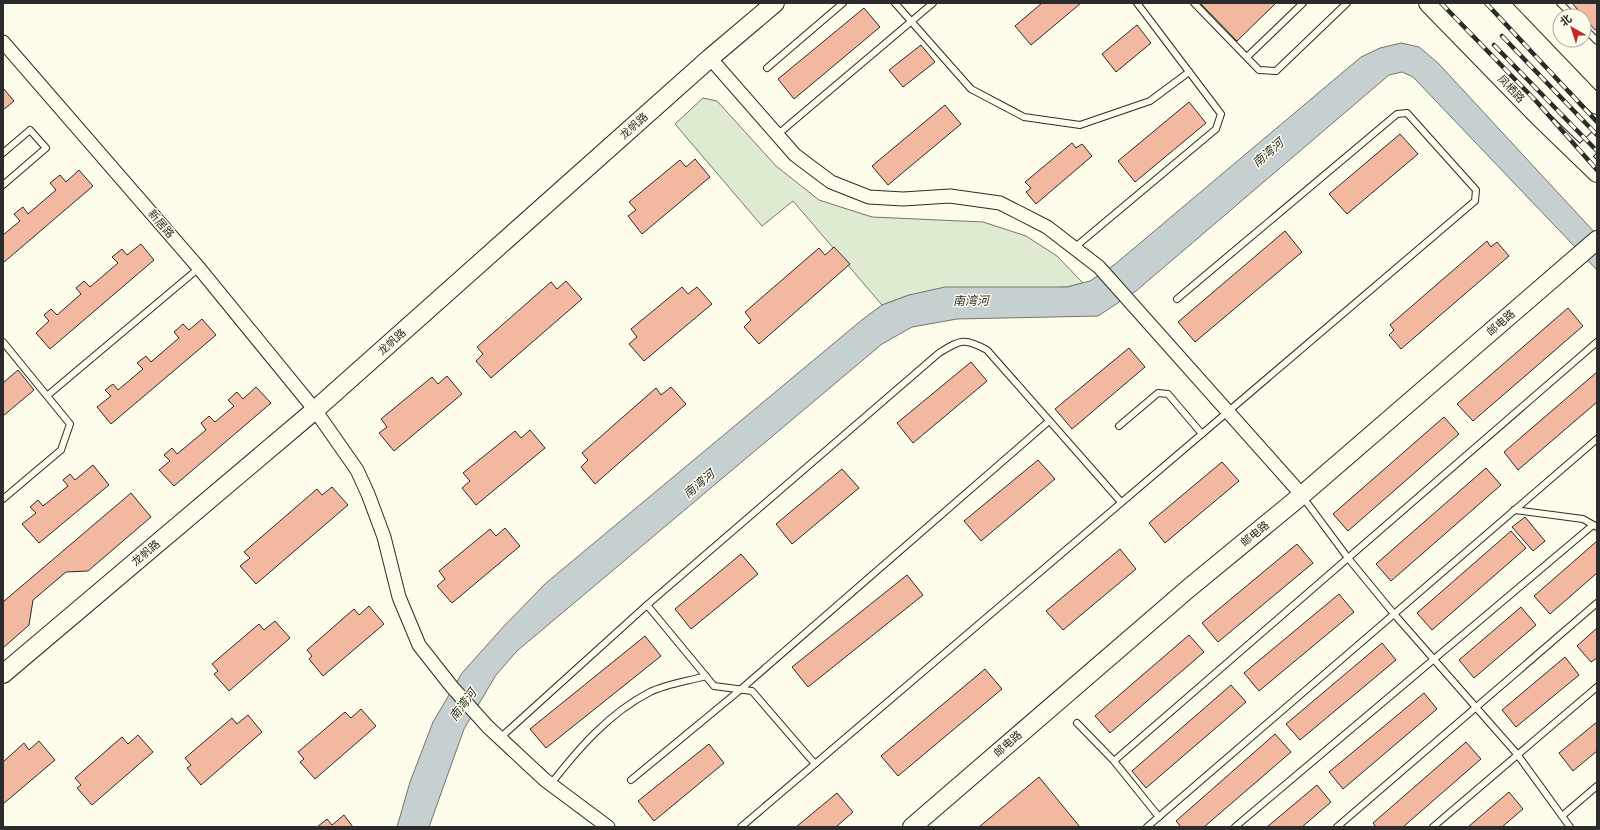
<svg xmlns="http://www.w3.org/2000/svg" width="1600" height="830" font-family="Roboto,'Noto Sans SC',sans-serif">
<rect width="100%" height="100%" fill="#fdfbea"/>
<polygon fill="#deebd1" stroke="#74746e" points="703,98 717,101 776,166 819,200 872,217 983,222 1026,236 1057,256 1083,283 1067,287 909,295 882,305 793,201 762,226 675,124"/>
<polygon fill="#c7d0d0" stroke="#74746e" points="1401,43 1419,47 1438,63 1597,235 1597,270 1413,77 1402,72 1389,75 1136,291 1098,316 957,319 912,327 882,344 517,651 496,675 464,729 429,827 397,827 410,782 433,722 462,673 504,626 546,583 863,319 882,305 909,295 945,287 1067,287 1090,281 1114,265 1361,57 1380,48"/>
<g fill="#f2b8a0" stroke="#2b2b2b">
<polygon points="1042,3 1081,3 1031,45 1015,26"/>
<polygon points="1200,3 1276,3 1237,41"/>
<polygon points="1572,3 1597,3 1597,29 1595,30"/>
<polygon points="864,8 880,27 794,99 778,79"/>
<polygon points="1137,25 1151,43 1116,72 1102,54"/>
<polygon points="921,45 935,62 903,87 889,70"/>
<polygon points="3,88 14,101 3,110"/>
<polygon points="1189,102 1206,123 1135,182 1118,161"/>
<polygon points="945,105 961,124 888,185 872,166"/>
<polygon points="1400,134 1418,154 1347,214 1329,194"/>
<polygon points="1072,143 1076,148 1082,144 1092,156 1036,204 1026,192 1031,188 1025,182"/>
<polygon points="695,159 710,177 642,234 628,216 636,210 629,202 680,160 686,167"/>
<polygon points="79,170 93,186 3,263 3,235 20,221 14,214 23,207 28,214 56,190 50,183 60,175 66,182"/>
<polygon points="1285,231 1302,252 1195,342 1178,322"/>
<polygon points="1487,241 1491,247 1497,242 1509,256 1401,349 1389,335 1394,330 1390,325"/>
<polygon points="141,244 154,260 50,349 36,333 49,321 44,315 51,309 57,315 81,294 76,288 84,281 90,287 118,263 112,257 122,249 127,255"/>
<polygon points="834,247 850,264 759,344 744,327 751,320 745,312 819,248 825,255"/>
<polygon points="566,281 582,299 491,378 476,361 483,354 477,347 551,282 557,289"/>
<polygon points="682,287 688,294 697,287 712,304 644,361 629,344 637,337 631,329"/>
<polygon points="1568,308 1583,326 1473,421 1457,404"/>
<polygon points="202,319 216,335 111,424 97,407 111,396 105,390 113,384 118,390 143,369 137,363 146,356 151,362 179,338 174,332 183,324 189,330"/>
<polygon points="1129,348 1145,367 1072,429 1055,409"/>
<polygon points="971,362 987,381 913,443 897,423"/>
<polygon points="18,370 34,390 3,416 3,383"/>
<polygon points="1597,372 1597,402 1518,470 1504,452"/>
<polygon points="447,376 462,394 394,451 379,433 387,427 381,419 432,377 438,384"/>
<polygon points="256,387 271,403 174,486 159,470 170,461 164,455 172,448 177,454 206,430 201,423 209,416 215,422 234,406 228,400 237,392 243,399"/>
<polygon points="671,387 686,404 595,484 581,467 588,460 582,453 656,388 661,395"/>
<polygon points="1444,417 1459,434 1348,531 1333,514"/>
<polygon points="530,430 545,448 476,505 462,488 470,481 463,473 515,431 521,438"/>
<polygon points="1038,460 1055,479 981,541 964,521"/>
<polygon points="1222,462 1239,481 1165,543 1149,523"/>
<polygon points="93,465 109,485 39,543 22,524 36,513 30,507 38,500 43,506 68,486 63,480 70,474 75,480"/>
<polygon points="1486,468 1501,485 1391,581 1376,564"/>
<polygon points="842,469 859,488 792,544 776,524"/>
<polygon points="332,487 348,505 256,584 240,566 250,558 244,552 317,489 322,495"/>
<polygon points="131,493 151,517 88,571 66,572 33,600 29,625 3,648 3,602"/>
<polygon points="1525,517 1545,541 1533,551 1512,527"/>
<polygon points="505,528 520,546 452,603 437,586 445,579 439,571 490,529 496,536"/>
<polygon points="1511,531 1526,548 1432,630 1417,613"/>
<polygon points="1597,541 1597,573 1550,614 1534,596"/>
<polygon points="1297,544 1313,563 1218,642 1202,623"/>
<polygon points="1120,549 1136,569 1063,630 1046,611"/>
<polygon points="741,554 758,574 691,629 675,609"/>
<polygon points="907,575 923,595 808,687 792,667"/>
<polygon points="1339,594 1354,612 1259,691 1244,673"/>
<polygon points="369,606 384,624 323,676 309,659 312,656 307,650 354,609 359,615"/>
<polygon points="1521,607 1536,625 1474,678 1459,660"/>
<polygon points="275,621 290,638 229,691 214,674 218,671 212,664 259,624 264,630"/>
<polygon points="1597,628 1597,658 1591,662 1577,646"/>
<polygon points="1189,635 1204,652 1110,733 1095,716"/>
<polygon points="645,636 661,656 546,748 530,729"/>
<polygon points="1382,643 1396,660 1300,740 1286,724"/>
<polygon points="1565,657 1579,675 1516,727 1502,710"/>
<polygon points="985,669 1002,689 898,776 881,756"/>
<polygon points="1231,685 1246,702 1146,788 1132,771"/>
<polygon points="1424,693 1437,709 1343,789 1329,772"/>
<polygon points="361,709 376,726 315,779 300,762 304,759 298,752 345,712 351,718"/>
<polygon points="248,715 262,732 201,785 187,768 191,765 185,758 232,718 237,724"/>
<polygon points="1597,722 1597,751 1573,771 1559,753"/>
<polygon points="1275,734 1291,752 1204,827 1181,827 1176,821"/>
<polygon points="138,735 153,752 92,805 77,788 81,785 75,778 122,737 128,744"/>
<polygon points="39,741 55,760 3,804 3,762 24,743 29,750"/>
<polygon points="1466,742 1481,759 1403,827 1376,827 1373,823"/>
<polygon points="709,744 724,763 654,821 638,801"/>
<polygon points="1039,777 1080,827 979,827"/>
<polygon points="1317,785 1331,802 1302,827 1267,827"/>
<polygon points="1509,792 1523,809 1502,827 1468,827"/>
<polygon points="837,793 853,812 836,827 796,827"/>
<polygon points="344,815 353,827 317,827 327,819 332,825"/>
</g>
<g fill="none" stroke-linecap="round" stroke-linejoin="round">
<defs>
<g id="lane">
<polyline points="895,3 971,89 1024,117 1080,125 1150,101 1189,72"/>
<polyline points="1194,3 1259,70 1276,71 1347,3"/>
<polyline points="1560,3 1573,16"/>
<polyline points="1584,28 1597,41"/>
<polyline points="1247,57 1303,3"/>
<polyline points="767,68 843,3"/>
<polyline points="777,135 933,3"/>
<polyline points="3,153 30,130 46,148 3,185"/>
<polyline points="1074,248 1216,129 1221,114 1137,3"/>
<polyline points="3,342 70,424 61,450 3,499"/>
<polyline points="48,395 199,268"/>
<polyline points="1119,426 1158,393 1168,394 1202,434"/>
<polyline points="1302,496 1348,558 1394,614 1517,754 1570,827"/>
<polyline points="1514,510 1583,519 1597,527"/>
<polyline points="647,605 714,686 752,691 815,764"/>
<polyline points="1077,723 1114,761 1159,817"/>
<path d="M 500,738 L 647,605 L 939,353 C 960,340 964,337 987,350 L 1121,502"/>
<polyline points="1114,761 1597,342"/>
<polyline points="631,780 740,690 1049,421"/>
<path d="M 550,785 C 578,749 609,713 650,692 C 666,684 689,681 706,676"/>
<polyline points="1562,816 1597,786"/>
<polyline points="741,827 1475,201 1476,190 1407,113 1397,114 1177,299"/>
<polyline points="1147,827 1597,439"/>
<polyline points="1235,827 1593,525"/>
<polyline points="1337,827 1597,603"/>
<polyline points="1433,827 1597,687"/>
</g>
<g id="street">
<polyline points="3,42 199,268 315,410 357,470 368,494 384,537 399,597 419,645 452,687 488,727 545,780 608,827"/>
<polyline points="710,58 795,155 831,182 869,197 903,199 950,196 1000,203 1047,227 1099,267 1302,495"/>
</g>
<g id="secondary">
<polyline points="1428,3 1538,116 1597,173"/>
<polyline points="1499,3 1597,105"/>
<polyline points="1580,156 1597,140"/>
<polyline points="3,674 315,410 710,58 775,3"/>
<polyline points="912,827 1189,588 1302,495 1597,240"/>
</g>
</defs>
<use href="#lane" stroke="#2b2b2b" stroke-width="8"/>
<use href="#street" stroke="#2b2b2b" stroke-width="15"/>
<use href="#secondary" stroke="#2b2b2b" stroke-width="20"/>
<use href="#lane" stroke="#fdfbea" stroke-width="6"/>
<use href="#street" stroke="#fdfbea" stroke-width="13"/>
<use href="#secondary" stroke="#fdfbea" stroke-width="18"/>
<defs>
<g id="rail">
<polyline points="1441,3 1536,101 1597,170"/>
<polyline points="1486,3 1597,122"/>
<polyline points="1502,36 1597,135"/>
<polyline points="1494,45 1597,151"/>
</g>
</defs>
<use href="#rail" stroke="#2b2b2b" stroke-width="4.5"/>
<use href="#rail" stroke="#fdfbea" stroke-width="3" stroke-dasharray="9" stroke-linecap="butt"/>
</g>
<g text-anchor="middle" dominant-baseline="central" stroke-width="3" stroke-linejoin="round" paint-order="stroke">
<g font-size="11" fill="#2b2b2b" stroke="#fdfbea">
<text transform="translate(1511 89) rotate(46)">凤栖路</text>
<text transform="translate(634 126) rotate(-42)">龙帆路</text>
<text transform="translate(161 224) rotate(49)">新居路</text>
<text transform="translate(1501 323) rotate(-41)">邮电路</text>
<text transform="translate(392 342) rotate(-42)">龙帆路</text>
<text transform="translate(1255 534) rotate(-39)">邮电路</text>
<text transform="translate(146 553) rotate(-40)">龙帆路</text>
<text transform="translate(1008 744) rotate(-41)">邮电路</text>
</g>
<g font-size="12" font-style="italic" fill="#2b2b2b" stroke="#fdfbea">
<text transform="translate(1268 153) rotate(-41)">南湾河</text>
<text transform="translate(971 301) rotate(-1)">南湾河</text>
<text transform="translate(699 484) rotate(-40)">南湾河</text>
<text transform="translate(463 705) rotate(-53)">南湾河</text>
</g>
</g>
<rect width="1600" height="830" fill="none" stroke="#2b2b2b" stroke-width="8"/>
<g transform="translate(1572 28) rotate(321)"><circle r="19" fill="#fdfbea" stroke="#a9a89e"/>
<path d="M0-3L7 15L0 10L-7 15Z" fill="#c62828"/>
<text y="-6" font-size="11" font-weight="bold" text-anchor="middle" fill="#2b2b2b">北</text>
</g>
</svg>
